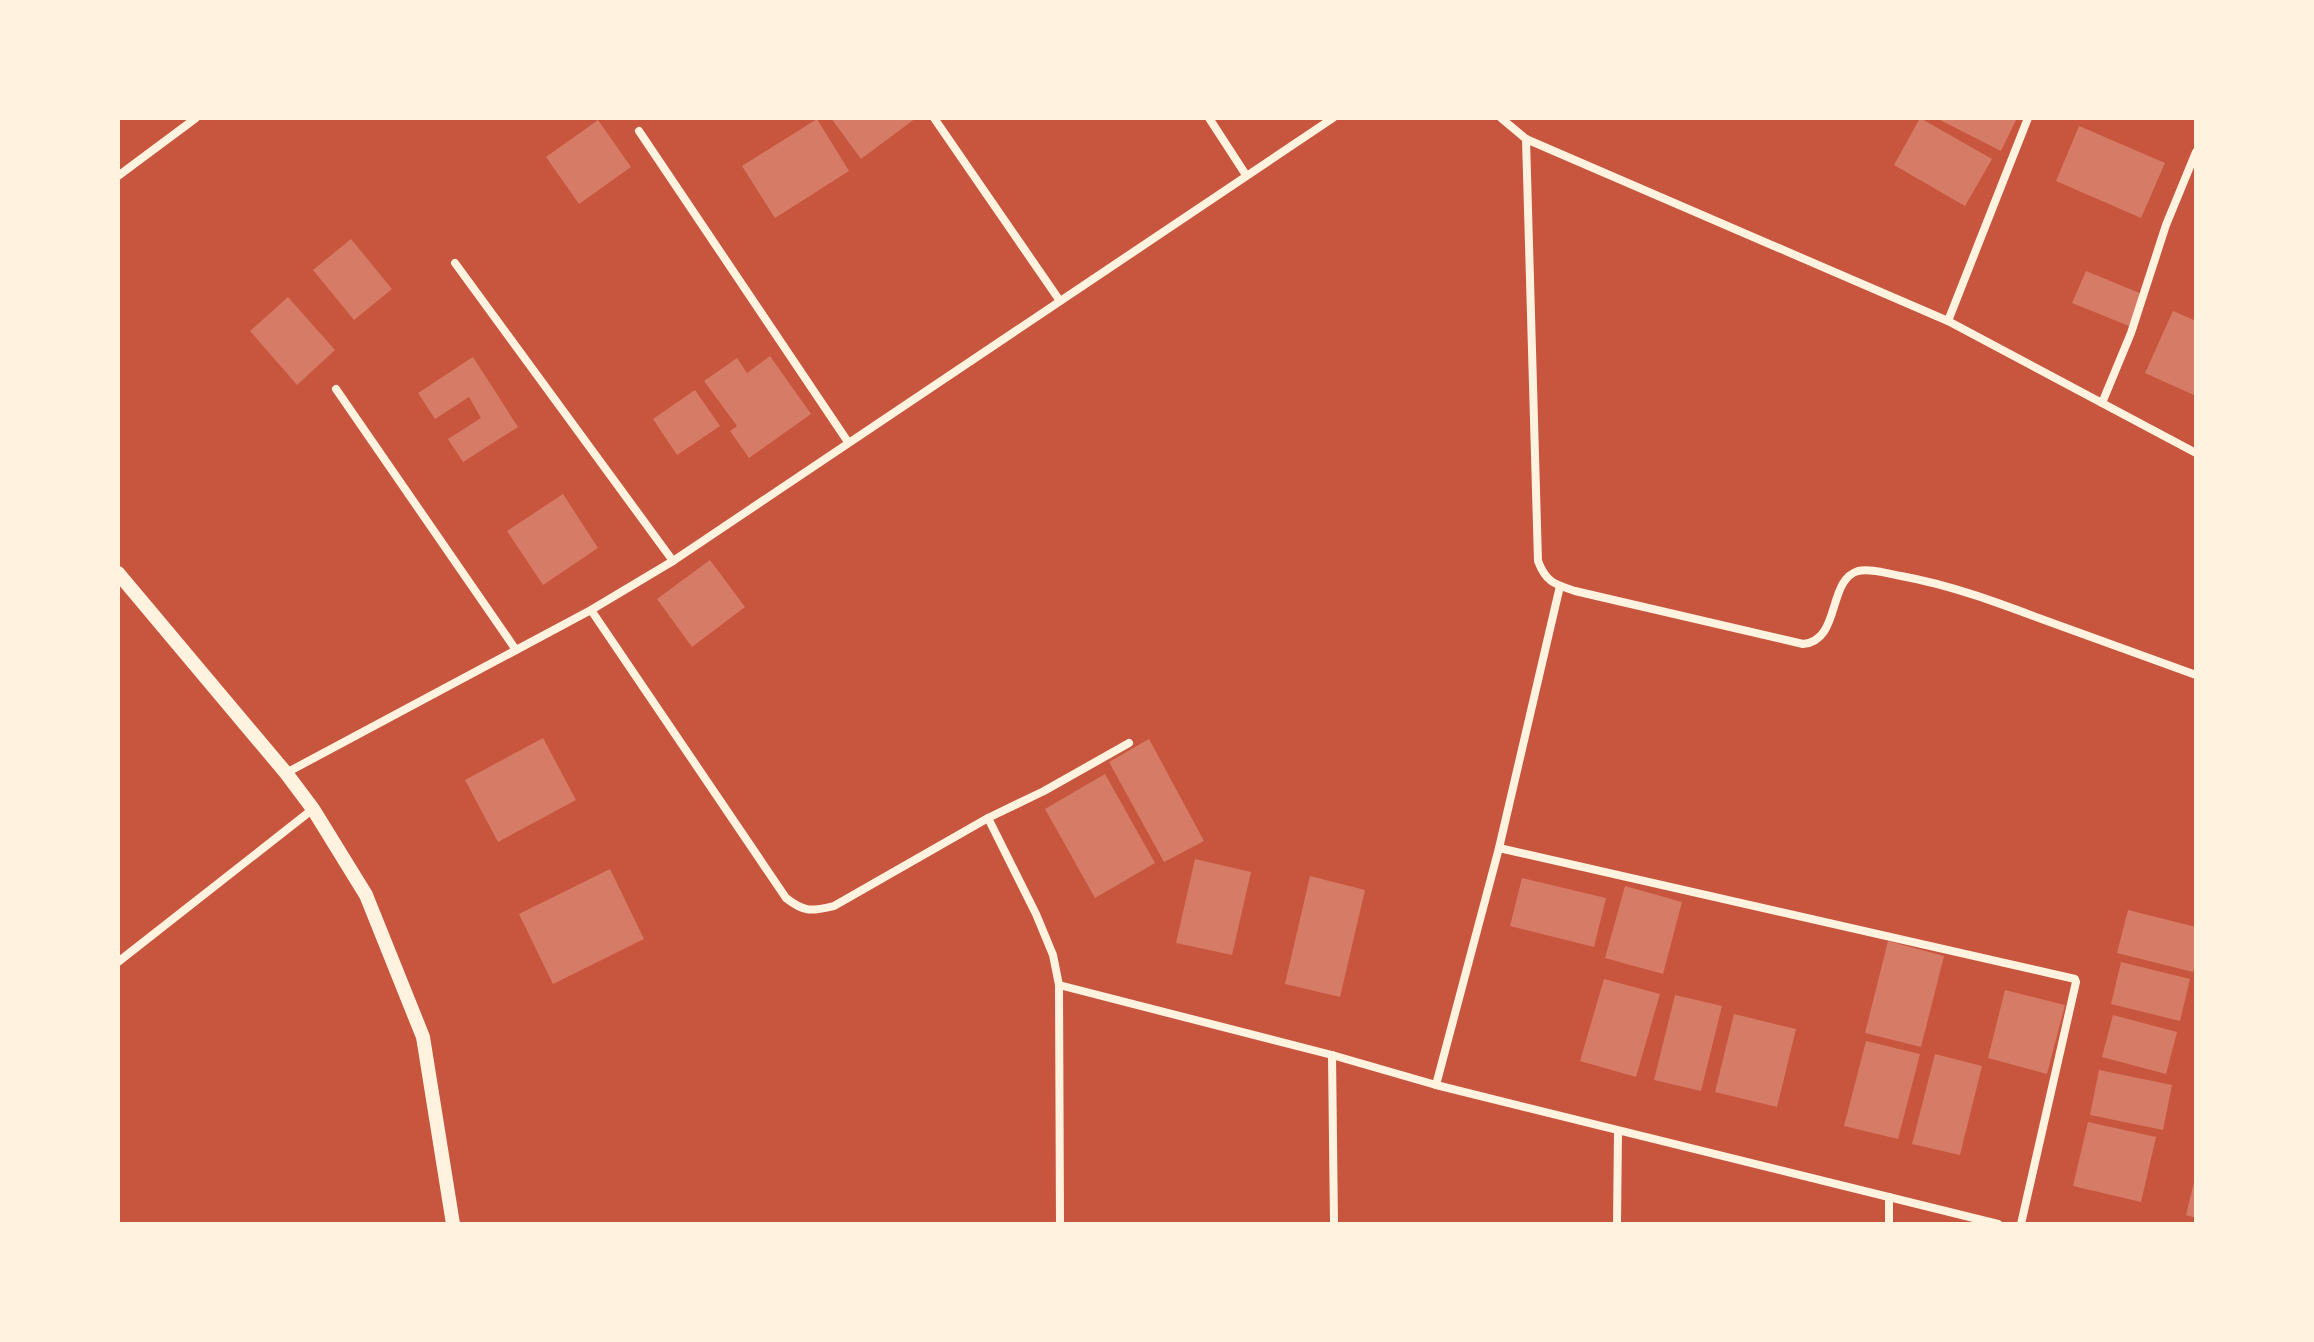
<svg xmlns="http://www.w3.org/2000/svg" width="2314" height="1342" font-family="Poppins,sans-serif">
<rect width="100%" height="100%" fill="#c8553d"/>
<g fill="#d67c66">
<polygon points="831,118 916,118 861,159"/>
<polygon points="1920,118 1992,159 1965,206 1894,165"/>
<polygon points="1936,118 2017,118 2001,151"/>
<polygon points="817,119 849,171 775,218 742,166"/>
<polygon points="598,120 631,167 579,204 546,157"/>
<polygon points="2079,126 2165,163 2141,218 2056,181"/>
<polygon points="351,239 392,289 354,320 313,270"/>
<polygon points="2086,271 2142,294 2129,326 2072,303"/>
<polygon points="288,297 335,350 297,385 250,331"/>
<polygon points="2173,311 2196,321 2196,396 2145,373"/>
<polygon points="770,356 811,414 749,458 730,431 737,426 704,381 737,358 747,373"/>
<polygon points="473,357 518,427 463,462 448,439 481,418 469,397 435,419 418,393"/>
<polygon points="695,390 720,426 677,455 653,419"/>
<polygon points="563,494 598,548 543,585 507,531"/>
<polygon points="710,560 745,607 692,647 657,599"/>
<polygon points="543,738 576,800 498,842 465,780"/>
<polygon points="1149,739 1204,841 1164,862 1109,762"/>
<polygon points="1105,774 1155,863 1095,898 1045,809"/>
<polygon points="1195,859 1251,872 1232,955 1176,943"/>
<polygon points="610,869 644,939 553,984 519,914"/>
<polygon points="1310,876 1365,890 1340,997 1285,984"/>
<polygon points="1522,878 1606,898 1594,947 1510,926"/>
<polygon points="1625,886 1682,902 1663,974 1605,958"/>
<polygon points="2128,910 2196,927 2196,960 2193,972 2117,953"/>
<polygon points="1888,941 1944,956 1921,1047 1865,1033"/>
<polygon points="2121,962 2190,979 2180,1021 2111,1004"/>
<polygon points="1604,979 1660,994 1636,1077 1580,1061"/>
<polygon points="2005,990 2065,1005 2047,1074 1988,1058"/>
<polygon points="1675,995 1722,1006 1701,1091 1654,1080"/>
<polygon points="1734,1014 1796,1029 1777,1107 1715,1092"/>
<polygon points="2113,1015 2177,1032 2166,1074 2102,1057"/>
<polygon points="1866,1041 1920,1054 1898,1139 1844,1126"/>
<polygon points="1935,1054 1982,1066 1960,1155 1912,1144"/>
<polygon points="2099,1070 2172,1085 2163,1130 2090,1115"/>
<polygon points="2088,1122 2156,1137 2141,1202 2073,1186"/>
<polygon points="2195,1178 2196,1178 2196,1218 2186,1215"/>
</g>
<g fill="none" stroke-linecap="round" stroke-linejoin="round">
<g stroke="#fff3e0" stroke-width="8">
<polyline points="934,118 1060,301"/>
<polyline points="1209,118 1246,175"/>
<polyline points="1501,118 1526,139 1948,321 2028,118"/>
<polyline points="639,131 848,442"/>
<path d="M 1526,139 L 1538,561 C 1546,582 1554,584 1575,591 L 1803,644 C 1841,641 1827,580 1858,571 C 1871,568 1888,574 1901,576 C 1951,585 1999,603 2047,621 C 2096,639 2146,657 2196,675"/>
<polyline points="118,176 196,118"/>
<polyline points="455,263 673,561"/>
<polyline points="1948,321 2102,403 2131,333 2166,225 2196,152"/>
<polyline points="336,389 516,650"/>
<polyline points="2102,403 2196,453"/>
<path d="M 591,610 L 786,898 C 805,913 812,911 834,906 L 988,818 L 1044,791 L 1129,743"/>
<polyline points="286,773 591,610 673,561 1333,118"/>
<polyline points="988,818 1036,914 1053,955 1059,985 1060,1224"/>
<polyline points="1499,848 1560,586"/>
<polyline points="118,962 313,809"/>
<polyline points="1059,985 1332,1055 1436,1085 1998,1224"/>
<polyline points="1332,1055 1334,1224"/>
<polyline points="1436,1085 1499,848 2075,979 2076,982 2021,1224"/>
<polyline points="1617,1224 1618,1131"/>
<polyline points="1889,1224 1889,1197"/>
</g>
<polyline stroke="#fff3e0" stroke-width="14" points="118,573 286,773 313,809 366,895 423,1037 453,1224"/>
</g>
<rect width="2314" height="1342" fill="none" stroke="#fff3e0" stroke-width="240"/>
</svg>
